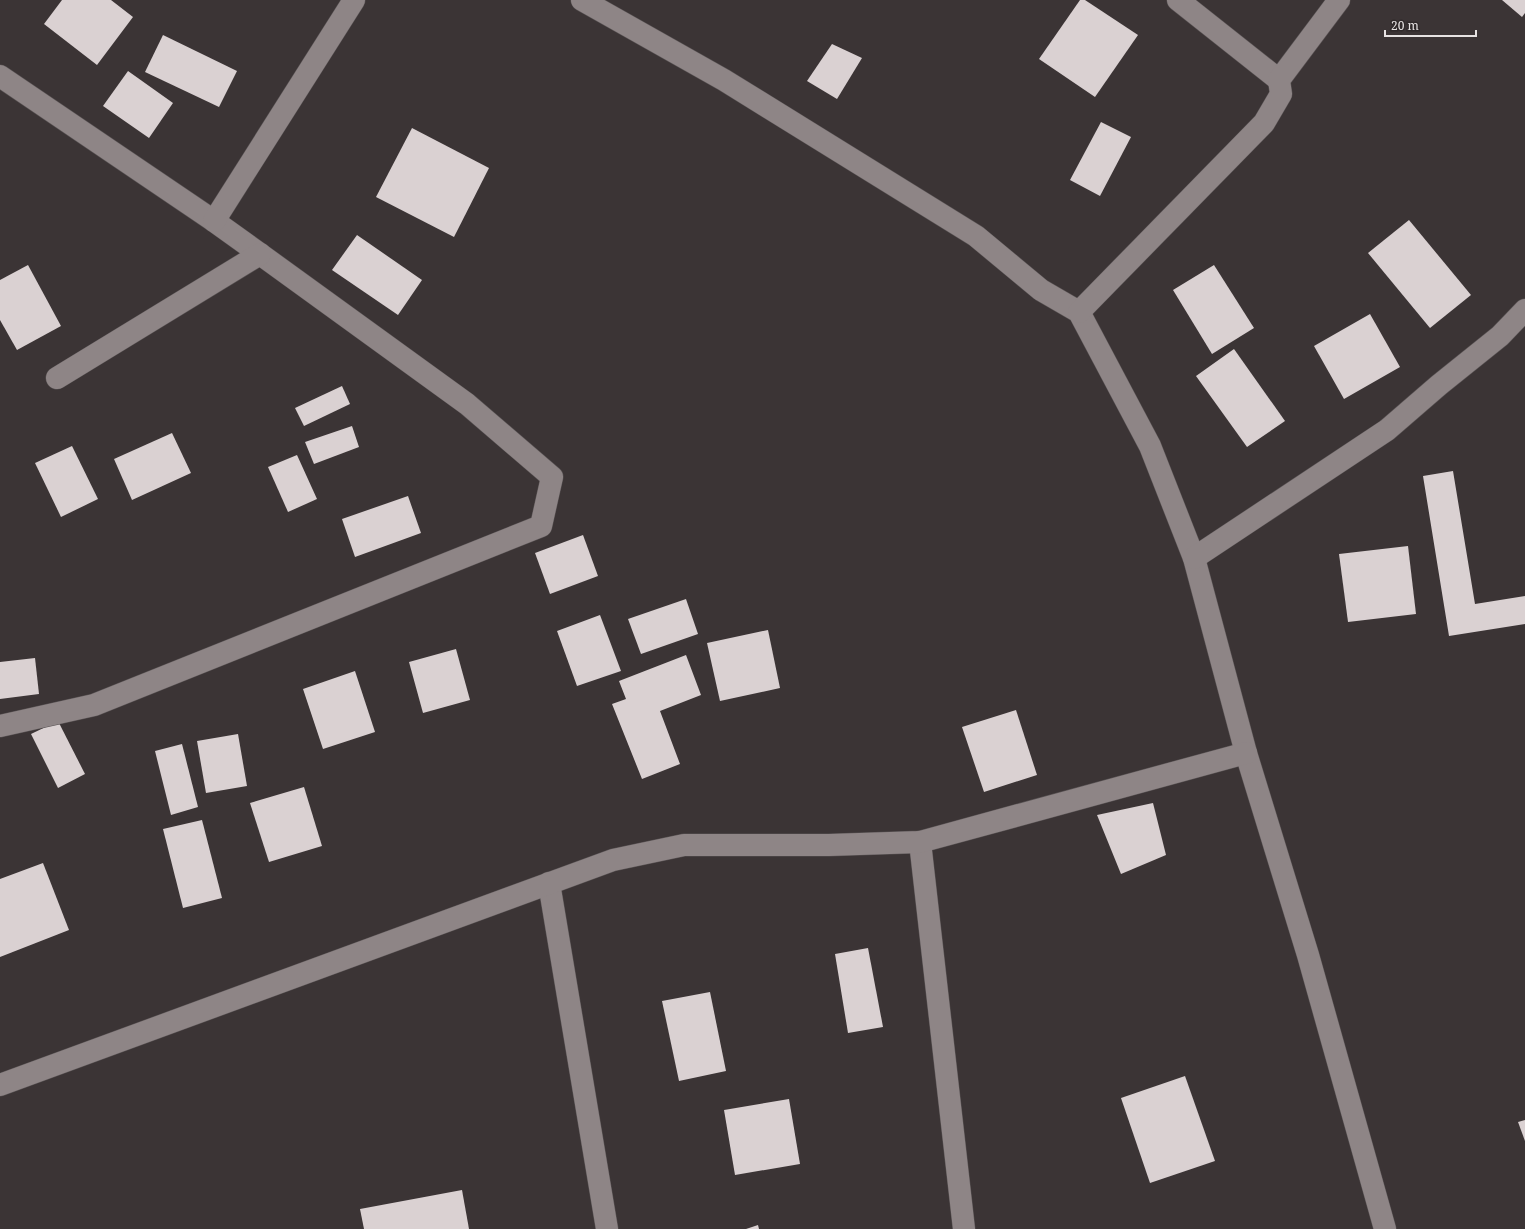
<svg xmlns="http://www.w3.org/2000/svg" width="1525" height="1229" font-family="'Noto Serif',serif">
<rect width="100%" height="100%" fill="#3b3435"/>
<g fill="#dad1d2">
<polygon points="62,0 111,0 133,17 97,65 44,24"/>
<polygon points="1080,0 1085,0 1138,35 1095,97 1039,59"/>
<polygon points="1502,0 1525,0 1525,13 1522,17"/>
<polygon points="163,35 237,71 219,107 145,72"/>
<polygon points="832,44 862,58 837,99 807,81"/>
<polygon points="128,71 173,103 149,138 103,106"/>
<polygon points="1101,122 1131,137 1100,196 1070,180"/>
<polygon points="412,128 489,168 454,237 376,197"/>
<polygon points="1409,220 1471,295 1430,328 1368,253"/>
<polygon points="357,235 422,280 398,315 332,270"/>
<polygon points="28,265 61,326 17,350 0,320 0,280"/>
<polygon points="1214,265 1254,328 1212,354 1173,290"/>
<polygon points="1370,314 1400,367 1344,399 1314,346"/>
<polygon points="1234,349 1285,421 1247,447 1196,376"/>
<polygon points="342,386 350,404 304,426 295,408"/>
<polygon points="352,426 359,447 314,464 305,442"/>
<polygon points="172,433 191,473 132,500 114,459"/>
<polygon points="72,446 98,499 61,517 35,463"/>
<polygon points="297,455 317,499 288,512 268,467"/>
<polygon points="1453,471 1475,604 1525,596 1525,624 1449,636 1423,476"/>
<polygon points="408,496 421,533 355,557 342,519"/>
<polygon points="583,535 598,576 550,594 535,553"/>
<polygon points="1408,546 1416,614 1348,622 1339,554"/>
<polygon points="686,599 698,634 641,654 628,619"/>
<polygon points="600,615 621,671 577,686 557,631"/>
<polygon points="768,630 780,688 720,701 707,643"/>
<polygon points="456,649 470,700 423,713 409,662"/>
<polygon points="686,655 701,695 660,711 680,764 642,779 612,704 626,699 619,681"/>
<polygon points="35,658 39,694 0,699 0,662"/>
<polygon points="355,671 375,732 323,749 303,689"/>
<polygon points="1016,710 1037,775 984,792 962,727"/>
<polygon points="58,721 85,774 58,788 31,734"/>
<polygon points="238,734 247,786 206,793 197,741"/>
<polygon points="182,744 198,807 171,815 155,751"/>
<polygon points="304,787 322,846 269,862 250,803"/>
<polygon points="1153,803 1166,855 1121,874 1097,815"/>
<polygon points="202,820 222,898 183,908 163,829"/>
<polygon points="43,863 69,930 0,957 0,879"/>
<polygon points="868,948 883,1027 848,1033 835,954"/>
<polygon points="710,992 726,1071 679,1081 662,1001"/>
<polygon points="1185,1076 1215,1161 1150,1183 1121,1098"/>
<polygon points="789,1099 800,1164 735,1175 724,1110"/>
<polygon points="1525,1120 1525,1141 1518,1122"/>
<polygon points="462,1190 469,1229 364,1229 360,1209"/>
<polygon points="758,1225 759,1229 746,1229"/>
</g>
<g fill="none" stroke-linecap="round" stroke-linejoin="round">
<defs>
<g id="minor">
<polyline points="582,0 724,80 976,236 1041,290 1079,312 1150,446 1194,558 1246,753 1308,955 1385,1229"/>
<polyline points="1178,0 1279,80"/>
<polyline points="0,76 214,221 260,254 467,404 552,477 541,526 94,705 0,726"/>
<polyline points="214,221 354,0"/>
<polyline points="1079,312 1264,123 1281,94 1279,80 1339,0"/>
<polyline points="57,378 260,254"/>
<polyline points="1194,558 1387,430 1439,385 1500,336 1525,310"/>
<polyline points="920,842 964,1229"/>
<polyline points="549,883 607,1229"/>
<polyline points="0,1085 613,860 684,845 829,845 920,842 1246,753"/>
</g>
</defs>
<use href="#minor" stroke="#595354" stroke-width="23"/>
<use href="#minor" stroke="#8e8586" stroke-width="22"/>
</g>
<path d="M1385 30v6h91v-6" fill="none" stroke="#e7e3e3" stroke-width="2"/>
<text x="1391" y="30" font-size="12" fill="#e7e3e3" stroke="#302a2b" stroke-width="3" paint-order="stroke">20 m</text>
</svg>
